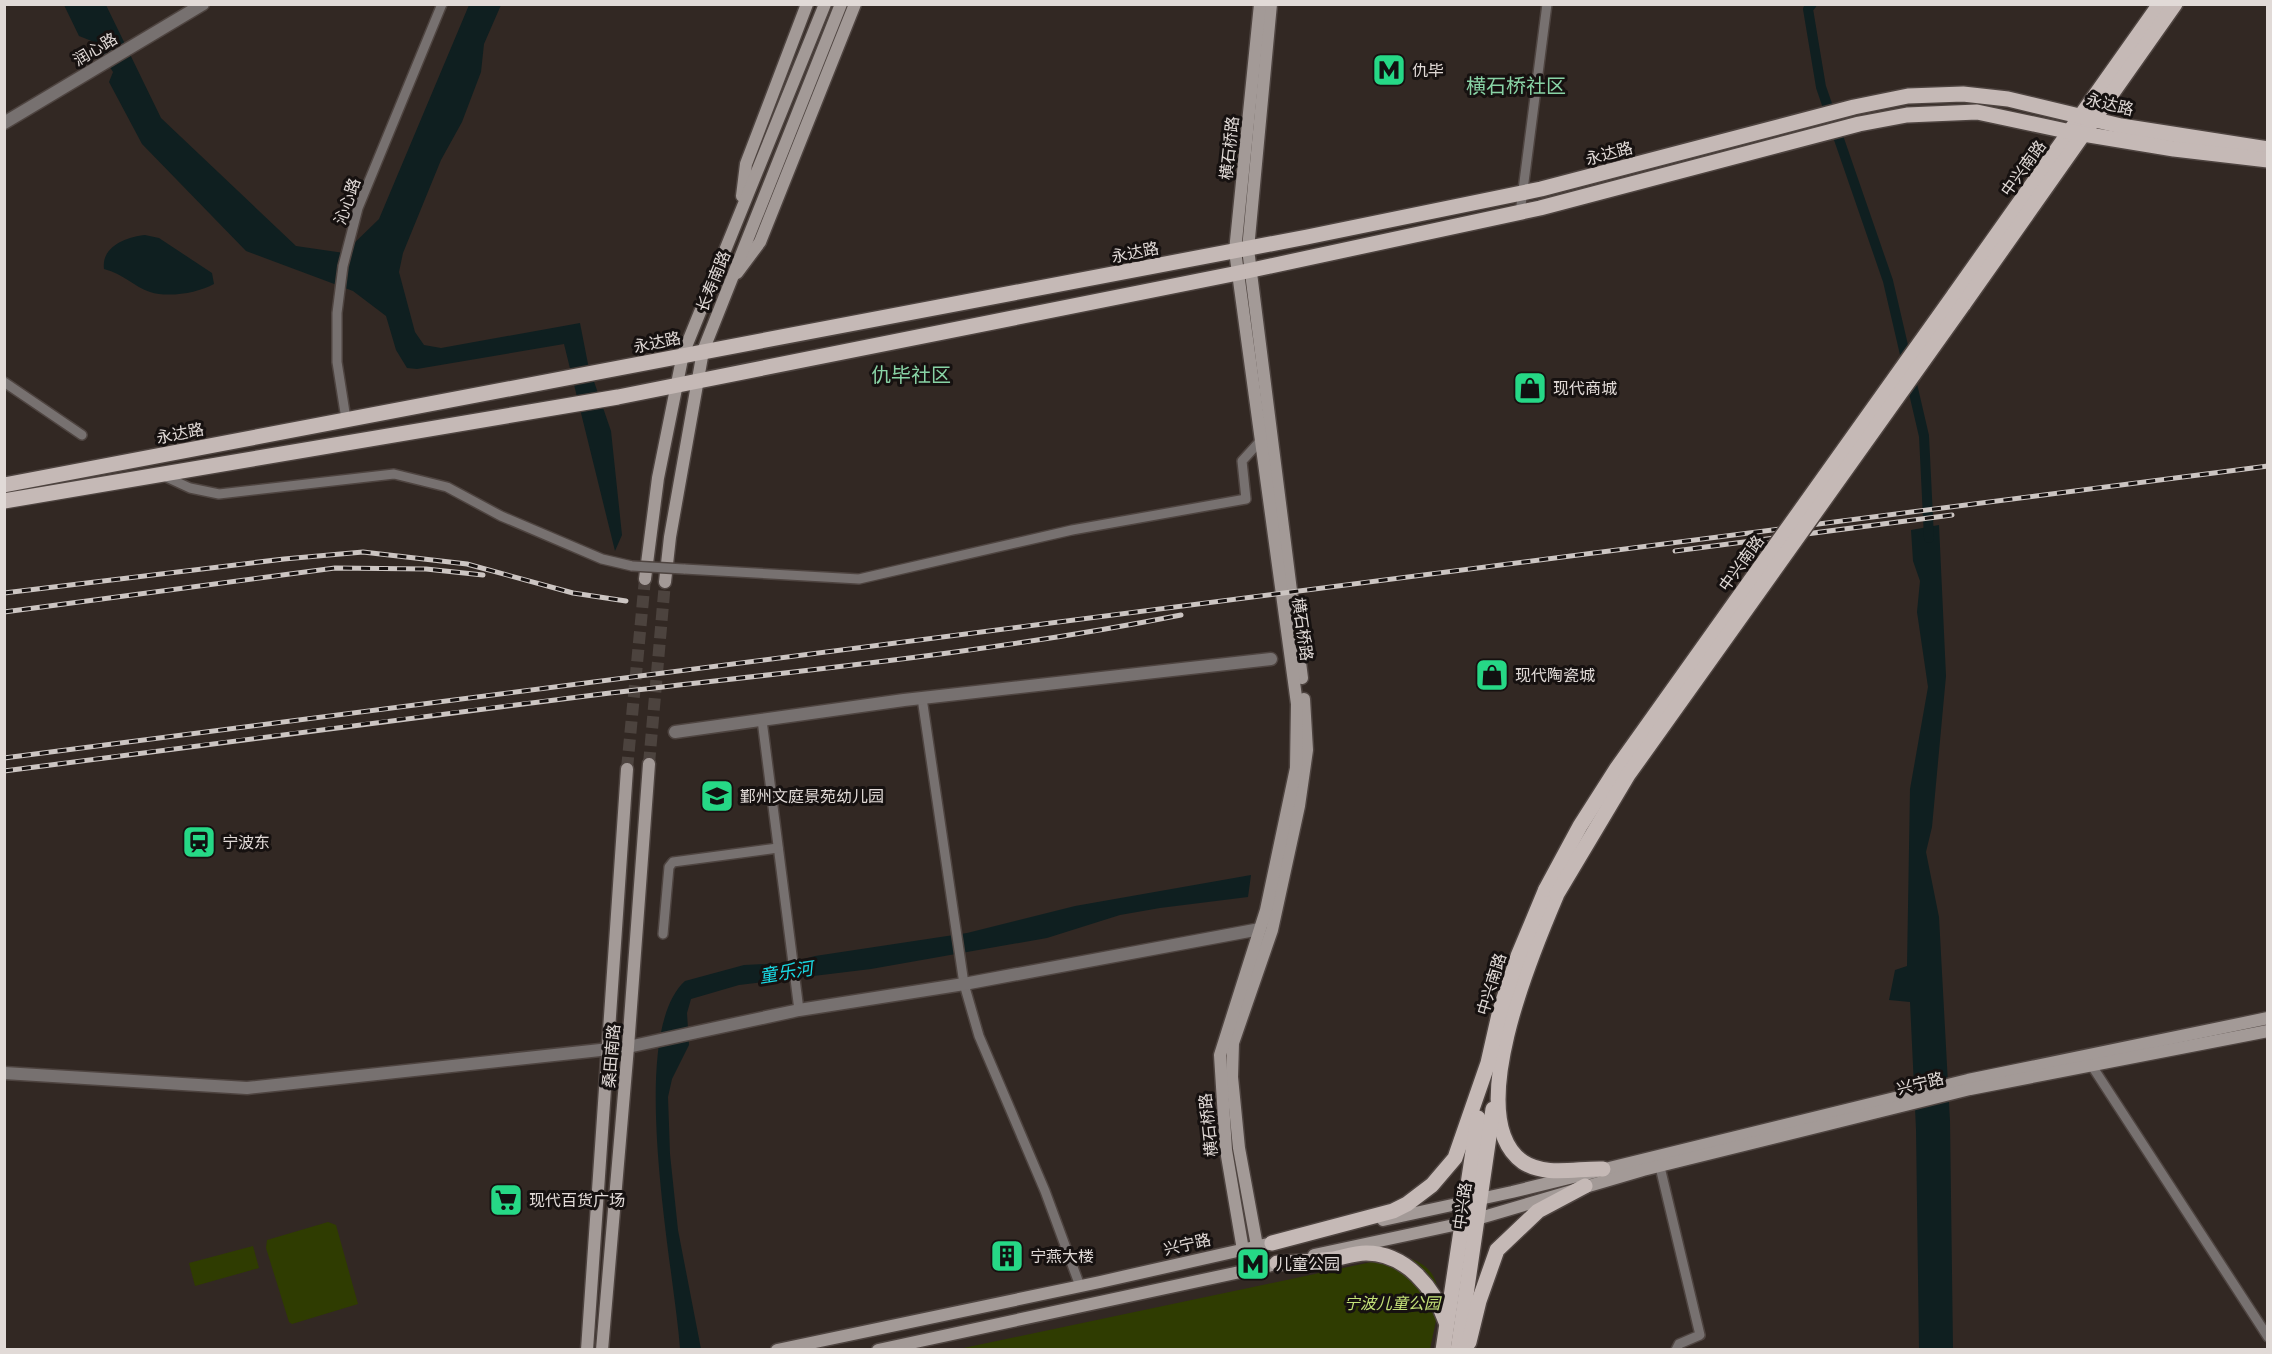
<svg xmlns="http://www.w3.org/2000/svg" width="2272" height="1354" font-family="'IBM Plex Serif','Noto Sans SC',serif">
<rect width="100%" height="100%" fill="#322823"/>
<g fill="#2f3c01">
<polygon points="328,1222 336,1225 358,1304 292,1324 289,1322 266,1248 267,1240"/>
<polygon points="253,1246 259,1268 195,1286 189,1263"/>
<path d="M 1400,1256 C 1453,1266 1438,1310 1430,1349 L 954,1350 Z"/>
</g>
<g fill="#0f1f20">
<polygon points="64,5 106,5 161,118 296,246 344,253 379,219 469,5 501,5 484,44 481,72 462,122 441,160 403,253 399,272 415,332 424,345 441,348 580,323 588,364 611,431 622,535 615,551 564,344 417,369 407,368 396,350 386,316 353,291 246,251 142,144 109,82 113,72 94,42 79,36"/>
<path d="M 145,235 L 159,238 L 212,273 L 214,284 C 198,293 168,298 150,292 C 134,287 124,274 104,269 C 101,246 127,237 145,235 Z"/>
<polygon points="1939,525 1946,676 1932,827 1926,852 1939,917 1950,1121 1953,1349 1919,1349 1916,1129 1910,1002 1889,1000 1895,970 1907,966 1910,789 1928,687 1917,612 1920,581 1913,561 1911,530"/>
<path d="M 1251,875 L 1248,897 L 1160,908 L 1120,915 L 1047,938 L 871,969 L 739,985 L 691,999 L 687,1013 L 689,1045 L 672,1079 L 668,1097 L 670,1154 L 678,1230 L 701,1349 L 680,1349 C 675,1272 625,1035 685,981 L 744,965 L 789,963 L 815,956 L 967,933 L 1075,906 Z"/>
</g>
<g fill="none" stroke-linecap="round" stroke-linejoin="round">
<polyline stroke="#0f1f20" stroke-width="10" points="1812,4 1808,9 1821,87 1888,281 1924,436 1929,538"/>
<g stroke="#4c433e" stroke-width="12" stroke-dasharray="12 6" stroke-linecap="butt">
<polyline points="649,764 665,582"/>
<polyline points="627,769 645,579"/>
</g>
<defs>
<g id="minor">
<polyline points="1520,213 1547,4"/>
<polyline points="4,382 82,435"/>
<polyline points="346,419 337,362 337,313 343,266 358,208 442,4"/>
<polyline points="164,476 190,488 219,494 394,474 447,487 501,516 602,559 632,566"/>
<polyline points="684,569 859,579 1072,530 1246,499 1242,461 1262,439"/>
<polyline points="922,698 964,984 979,1036 1045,1191 1080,1286"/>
<polyline points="762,720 799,1010"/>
<polyline points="663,934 669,867 673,862 778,848"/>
<polyline points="2092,1066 2268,1337"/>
<polyline points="1660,1167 1700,1335 1679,1344 1676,1350"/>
</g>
<g id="tertiary">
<polyline points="4,123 203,4"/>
<polyline points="675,732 904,700 1271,659"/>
<polyline points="4,1073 247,1088 628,1047 799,1010 964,984 1260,929"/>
</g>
<g id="secondary">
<polyline points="1271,4 1248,249 1302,678"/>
<polyline points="742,196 746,164 807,4"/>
<polyline points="737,273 760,242 855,4"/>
<polyline points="645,579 658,478 683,354 825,4"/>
<polyline points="665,582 670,537 703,351 841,4"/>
<polyline points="1383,1220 1512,1192 1968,1080 2268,1018"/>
<polyline points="1257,1246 1239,1148 1232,1077 1233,1043 1272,930 1299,806 1307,750 1304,699"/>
<polyline points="1243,1250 1226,1150 1220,1055 1266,910 1296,768 1297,704 1235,251 1260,4"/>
<polyline points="1314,1255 1463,1223 1643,1170 1970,1089 2268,1031"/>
<polyline points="587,1350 627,769"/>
<polyline points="602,1350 628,1047 649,764"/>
<polyline points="777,1350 1100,1282 1281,1241"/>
<polyline points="878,1350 1286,1262"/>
</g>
<g id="primary">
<polyline points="1954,295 2160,4"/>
<polyline points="1963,305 2175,4"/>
<polyline points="4,485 1307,237 1541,189 1854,107 1908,96 1963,94 2008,99 2121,126 2268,149"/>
<polyline points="4,501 618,397 1238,273 1540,208 1859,124 1907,115 1977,112 2071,132 2174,149 2268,160"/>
<path d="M 1557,894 C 1534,948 1460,1118 1523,1162 C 1545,1177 1578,1168 1603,1169"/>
<polyline points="1272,1243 1393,1211 1407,1204 1432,1185 1455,1158 1488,1063 1500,1010 1518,956 1546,889"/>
<path d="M 1277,1263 C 1297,1263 1315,1261 1334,1259 C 1344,1257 1355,1253 1366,1253 C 1406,1253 1434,1288 1446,1322"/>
<polyline points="1443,1350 1478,1118"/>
<polyline points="1458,1350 1493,1109"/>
<polyline points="1463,1350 1469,1342 1479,1301 1497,1250 1538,1211 1585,1186"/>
</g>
</defs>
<use href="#minor" stroke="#4e4440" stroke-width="12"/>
<use href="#tertiary" stroke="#4e4440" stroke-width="15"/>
<use href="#secondary" stroke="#4e4440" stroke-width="15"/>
<use href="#primary" stroke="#4e4440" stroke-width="18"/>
<use href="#minor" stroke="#777170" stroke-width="9"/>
<use href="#tertiary" stroke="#777170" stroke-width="12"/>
<use href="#secondary" stroke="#a39a97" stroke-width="12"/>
<use href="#primary" stroke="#c5b9b6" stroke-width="15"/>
<defs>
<g id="rail">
<polyline points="1675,551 1952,515"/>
<polyline points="4,593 284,559 363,552 467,564 573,593 626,601"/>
<polyline points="4,612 335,568 426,569 483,575"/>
<polyline points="4,758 2268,466"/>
<path d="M 4,771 C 204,745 403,718 602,694 C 796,671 990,653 1181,615"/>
</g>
</defs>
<use href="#rail" stroke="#ccc5c2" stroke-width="5"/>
<use href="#rail" stroke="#161110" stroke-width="3" stroke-dasharray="9" stroke-linecap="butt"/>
<defs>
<polyline id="minor-bridge" points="632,566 684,569"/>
<g id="primary-bridge">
<polyline points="1546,889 1580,826 1617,768 1954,295"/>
<polyline points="1557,894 1628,775 1963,305"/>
</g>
</defs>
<use href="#minor-bridge" stroke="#4e4440" stroke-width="12" stroke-linecap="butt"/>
<use href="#primary-bridge" stroke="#4e4440" stroke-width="18" stroke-linecap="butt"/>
<use href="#minor-bridge" stroke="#777170" stroke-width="9"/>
<use href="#primary-bridge" stroke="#c5b9b6" stroke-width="15"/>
</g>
<defs>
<symbol id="metro-square" viewBox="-11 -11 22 22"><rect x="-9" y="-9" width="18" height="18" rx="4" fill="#26d886" stroke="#161110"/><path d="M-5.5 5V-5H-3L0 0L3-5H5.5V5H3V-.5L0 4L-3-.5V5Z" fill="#111"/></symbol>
<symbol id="shop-square" viewBox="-11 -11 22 22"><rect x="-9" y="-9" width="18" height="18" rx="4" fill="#26d886" stroke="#161110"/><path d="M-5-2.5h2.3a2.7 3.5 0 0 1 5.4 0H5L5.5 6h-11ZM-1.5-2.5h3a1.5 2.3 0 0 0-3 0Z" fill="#111"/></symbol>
<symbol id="school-square" viewBox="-11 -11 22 22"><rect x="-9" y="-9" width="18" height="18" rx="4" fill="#26d886" stroke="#161110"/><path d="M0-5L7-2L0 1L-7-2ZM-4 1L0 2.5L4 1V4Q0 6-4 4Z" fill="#111"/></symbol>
<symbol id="station-square" viewBox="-11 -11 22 22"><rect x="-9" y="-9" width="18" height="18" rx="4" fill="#26d886" stroke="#161110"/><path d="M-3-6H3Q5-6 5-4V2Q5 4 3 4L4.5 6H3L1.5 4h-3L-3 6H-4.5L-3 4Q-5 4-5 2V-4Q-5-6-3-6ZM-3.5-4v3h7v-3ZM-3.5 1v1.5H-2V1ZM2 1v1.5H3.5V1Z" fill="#111"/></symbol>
<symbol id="supermarket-square" viewBox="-11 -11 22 22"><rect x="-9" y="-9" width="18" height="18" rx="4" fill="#26d886" stroke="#161110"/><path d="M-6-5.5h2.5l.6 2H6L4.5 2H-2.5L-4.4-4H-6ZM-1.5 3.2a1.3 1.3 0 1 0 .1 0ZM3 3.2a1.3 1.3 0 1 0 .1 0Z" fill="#111"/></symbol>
<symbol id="building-square" viewBox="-11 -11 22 22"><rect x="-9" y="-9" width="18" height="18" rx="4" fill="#26d886" stroke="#161110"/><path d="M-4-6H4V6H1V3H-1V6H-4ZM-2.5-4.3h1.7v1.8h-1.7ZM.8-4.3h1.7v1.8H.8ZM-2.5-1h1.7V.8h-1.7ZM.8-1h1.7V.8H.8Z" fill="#111"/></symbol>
</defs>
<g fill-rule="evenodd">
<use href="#metro-square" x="1370" y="51" width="38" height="38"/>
<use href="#shop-square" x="1511" y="369" width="38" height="38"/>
<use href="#shop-square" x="1473" y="656" width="38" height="38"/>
<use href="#school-square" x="698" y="777" width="38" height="38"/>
<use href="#station-square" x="180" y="823" width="38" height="38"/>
<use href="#supermarket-square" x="487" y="1181" width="38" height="38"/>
<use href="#building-square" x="988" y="1237" width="38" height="38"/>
<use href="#metro-square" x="1234" y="1245" width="38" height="38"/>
</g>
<g text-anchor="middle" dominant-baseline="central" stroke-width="6" stroke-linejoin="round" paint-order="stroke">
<g font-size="16" fill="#e1dad7" stroke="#161110">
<text transform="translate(95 49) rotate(-31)">润心路</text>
<text transform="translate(2110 104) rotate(13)">永达路</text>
<text transform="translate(1229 148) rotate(-84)">横石桥路</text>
<text transform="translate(1609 153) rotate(-15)">永达路</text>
<text transform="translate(2023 168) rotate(-54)">中兴南路</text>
<text transform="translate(347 201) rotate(-71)">沁心路</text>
<text transform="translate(1135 252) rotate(-11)">永达路</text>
<text transform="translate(713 281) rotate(-68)">长寿南路</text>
<text transform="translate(657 342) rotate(-12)">永达路</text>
<text transform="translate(180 433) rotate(-11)">永达路</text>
<text transform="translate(1741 563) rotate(-54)">中兴南路</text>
<text transform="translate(1303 629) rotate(82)">横石桥路</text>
<text transform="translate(1491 984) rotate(-73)">中兴南路</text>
<text transform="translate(611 1056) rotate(-85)">桑田南路</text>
<text transform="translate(1920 1083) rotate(-14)">兴宁路</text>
<text transform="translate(1208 1125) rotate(-96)">横石桥路</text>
<text transform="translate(1462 1206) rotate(-82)">中兴路</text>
<text transform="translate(1187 1244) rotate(-13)">兴宁路</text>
</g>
<g font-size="16" fill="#e1dad7" stroke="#161110" text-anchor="start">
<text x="1412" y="70">仇毕</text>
<text x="1553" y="388">现代商城</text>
<text x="1515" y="675">现代陶瓷城</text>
<text x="740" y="796">鄞州文庭景苑幼儿园</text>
<text x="222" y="842">宁波东</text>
<text x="529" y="1200">现代百货广场</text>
<text x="1030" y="1256">宁燕大楼</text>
<text x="1276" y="1264">儿童公园</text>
</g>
<g font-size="16" font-style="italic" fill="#c3e178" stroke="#161110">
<text x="1392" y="1303">宁波儿童公园</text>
</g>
<g font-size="18" font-style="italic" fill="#19dae5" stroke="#161110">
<text transform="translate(786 972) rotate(-9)">童乐河</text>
</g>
<g font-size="20" fill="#88d3a5" stroke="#161110">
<text x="1516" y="85">横石桥社区</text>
<text x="911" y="374">仇毕社区</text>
</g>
</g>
<rect width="2272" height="1354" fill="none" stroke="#e1dad7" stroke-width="12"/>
</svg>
